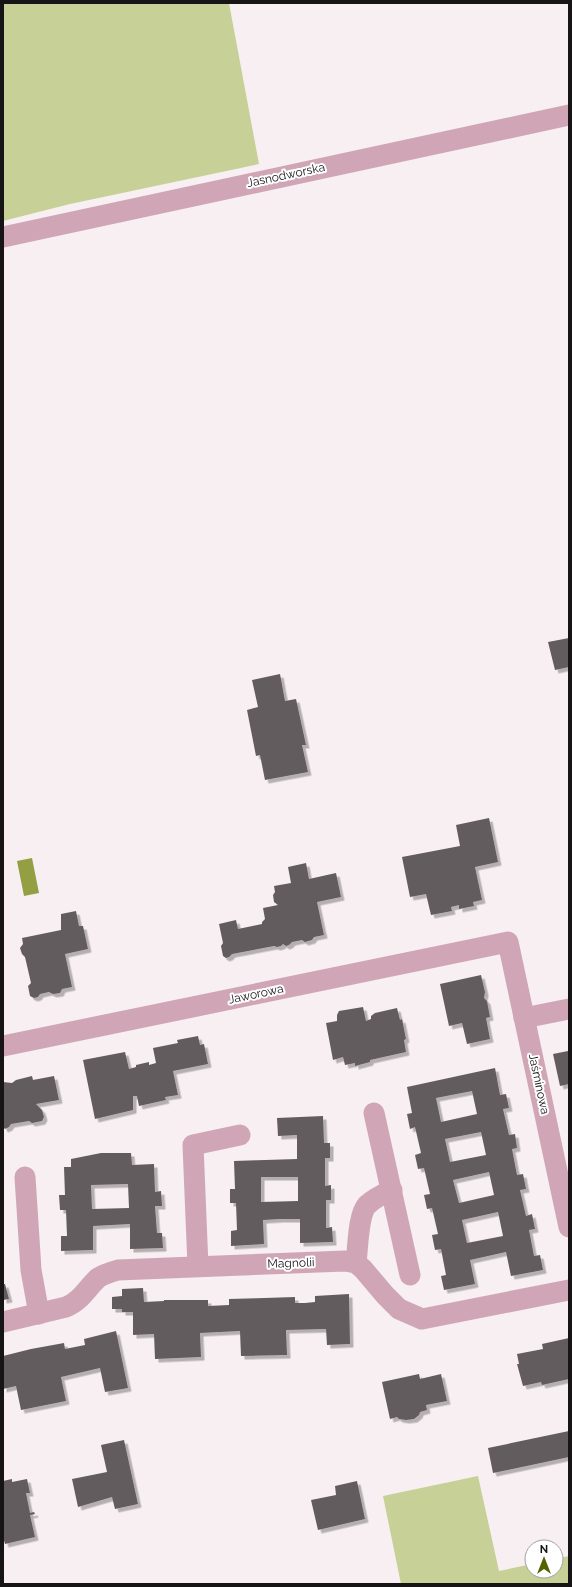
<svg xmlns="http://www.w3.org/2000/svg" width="572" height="1587" font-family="Raleway,sans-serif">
<defs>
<filter id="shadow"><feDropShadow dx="3.5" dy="3.5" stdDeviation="0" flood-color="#0004"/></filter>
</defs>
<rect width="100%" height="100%" fill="#f7eff2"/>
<g fill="#c7d197">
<polygon points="3,3 229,3 259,164 70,204 3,221"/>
<polygon points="478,1476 499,1571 532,1564 532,1571 556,1571 556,1559 569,1556 569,1584 401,1584 383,1496"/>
</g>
<polygon fill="#939f42" points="32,858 39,893 24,896 17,861"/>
<g fill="#635c5e" fill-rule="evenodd" filter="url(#shadow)">
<polygon points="569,638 569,667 555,670 548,642"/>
<polygon points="280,674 285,701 296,699 306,745 302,745 308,772 265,780 260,755 256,756 247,710 258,707 252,680"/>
<polygon points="489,818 498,862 475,867 482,900 473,902 474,906 459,909 459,905 451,907 452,911 431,915 426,894 410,897 402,857 460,846 456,825"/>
<polygon points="306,863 309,879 336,873 341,897 317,902 324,935 314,937 312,940 305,942 302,940 292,942 289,945 286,946 283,944 281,946 277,947 274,946 232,954 229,957 226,958 223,956 221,946 223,943 219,924 236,920 238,929 262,924 262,922 265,919 263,908 278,905 274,902 273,895 275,892 274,886 291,883 288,867"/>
<polygon points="76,911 79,926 83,926 88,949 65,954 72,987 62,989 60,993 53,994 49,992 40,994 38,997 34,998 30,996 28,986 31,983 25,957 22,954 20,948 23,944 22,938 61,930 61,914"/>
<polygon points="481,975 485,992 484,998 487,1001 490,1017 486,1018 490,1039 467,1044 462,1023 449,1026 440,984"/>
<polygon points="363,1007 366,1021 371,1019 371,1016 375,1013 397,1008 400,1020 402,1019 406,1039 404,1040 406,1052 370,1060 370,1062 355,1066 355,1063 345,1065 343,1057 333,1060 326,1023 337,1021 337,1015 339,1011"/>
<polygon points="198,1036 200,1045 204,1044 208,1064 173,1071 178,1095 165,1097 166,1100 139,1106 137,1096 133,1096 133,1110 95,1119 83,1060 125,1052 129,1069 136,1067 136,1065 149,1062 149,1065 156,1063 153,1048 178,1043 177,1040"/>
<polygon points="568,1051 569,1084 560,1086 553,1054"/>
<path d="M 495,1068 L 500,1095 L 506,1094 L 509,1108 L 503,1109 L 509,1135 L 515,1134 L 517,1148 L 512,1149 L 517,1175 L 523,1174 L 526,1189 L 520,1190 L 526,1216 L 532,1214 L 535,1229 L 529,1230 L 534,1256 L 540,1255 L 543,1270 L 511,1276 L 506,1252 L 470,1260 L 475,1284 L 444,1290 L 441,1276 L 446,1275 L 441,1249 L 435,1250 L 432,1235 L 438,1234 L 432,1208 L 427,1209 L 424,1195 L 430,1194 L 424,1168 L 418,1169 L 415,1155 L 421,1153 L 415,1127 L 410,1129 L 407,1114 L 412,1113 L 407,1087 ZM 472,1091 L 477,1114 L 441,1122 L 436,1098 ZM 481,1132 L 486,1155 L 450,1162 L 445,1139 ZM 489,1172 L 494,1195 L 459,1203 L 453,1180 ZM 498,1212 L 503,1236 L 467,1243 L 462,1220 Z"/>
<polygon points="32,1076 33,1080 54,1076 59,1100 36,1104 42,1110 44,1117 42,1121 32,1123 29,1121 11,1124 9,1127 5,1129 3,1127 3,1082 12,1083 16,1080"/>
<path d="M 323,1116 L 324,1143 L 330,1143 L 330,1158 L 325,1158 L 325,1186 L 331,1185 L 331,1200 L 326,1200 L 326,1228 L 332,1227 L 333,1242 L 300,1243 L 300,1219 L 280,1219 L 263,1220 L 264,1244 L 231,1246 L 231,1231 L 237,1230 L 236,1203 L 230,1203 L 230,1189 L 235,1189 L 234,1161 L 297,1159 L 297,1135 L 278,1136 L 277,1118 ZM 261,1177 L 298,1177 L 298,1201 L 261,1202 Z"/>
<path d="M 101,1153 L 131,1153 L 132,1165 L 154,1164 L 155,1192 L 161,1191 L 162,1206 L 155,1206 L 157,1233 L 162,1233 L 163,1248 L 130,1249 L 130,1224 L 111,1225 L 93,1226 L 93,1250 L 61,1251 L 61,1236 L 67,1236 L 66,1210 L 60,1210 L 59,1195 L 65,1195 L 64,1167 L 71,1167 L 71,1159 ZM 128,1184 L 129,1208 L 92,1209 L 91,1185 Z"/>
<polygon points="3,1284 5,1284 9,1299 3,1300"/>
<polygon points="143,1288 144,1302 164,1301 164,1300 208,1300 208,1306 229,1305 229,1299 295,1297 295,1303 305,1303 315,1302 315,1296 349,1294 350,1344 327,1345 326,1329 286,1330 287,1355 241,1356 240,1331 200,1333 201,1357 155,1359 154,1334 133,1335 133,1312 122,1312 122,1309 112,1309 112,1297 122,1296 122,1289"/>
<polygon points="116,1331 128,1388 105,1392 100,1368 61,1377 66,1401 21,1410 16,1386 3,1389 3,1356 31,1349 64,1343 65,1349 85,1345 84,1339"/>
<polygon points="569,1338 569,1379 542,1385 541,1382 523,1386 517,1364 519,1364 517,1354 543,1349 542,1344"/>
<polygon points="419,1374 420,1379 441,1374 447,1401 426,1405 427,1410 420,1412 419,1415 414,1419 406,1420 399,1419 397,1417 390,1419 382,1382"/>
<polygon points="569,1431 569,1457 493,1473 488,1448"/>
<polygon points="124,1440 138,1504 115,1509 112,1497 78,1507 72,1479 107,1472 101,1445"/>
<polygon points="12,1479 12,1482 27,1479 30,1493 26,1493 30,1513 34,1512 35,1514 30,1515 35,1537 5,1544 3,1537 3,1481"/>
<polygon points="357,1481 365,1519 318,1530 311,1500 336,1495 335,1486"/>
</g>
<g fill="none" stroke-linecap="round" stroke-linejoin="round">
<g stroke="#d0a6b6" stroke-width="21">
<polyline points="3,237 569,115"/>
<polyline points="524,1018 569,1009"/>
<polyline points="3,1046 508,942 569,1227"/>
<polyline points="374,1113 410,1275"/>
<polyline points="25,1177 31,1270 39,1314"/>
<path d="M 356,1263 C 358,1248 358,1215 367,1205 C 374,1198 383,1194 392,1190"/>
<polyline points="198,1266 193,1145 240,1135"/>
<path d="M 3,1322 L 66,1307 C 81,1301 87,1288 98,1278 C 104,1274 111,1272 118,1270 L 345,1261 L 356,1263 L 363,1269 L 385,1295 L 399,1309 L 422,1319 L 569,1290"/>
</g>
</g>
<g text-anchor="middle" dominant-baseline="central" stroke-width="4" stroke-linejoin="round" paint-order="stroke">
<g font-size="12" fill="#171415" stroke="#fff">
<text transform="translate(286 175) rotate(-12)">Jasnodworska</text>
<text transform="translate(256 994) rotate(-12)">Jaworowa</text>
<text transform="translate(539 1084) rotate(78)">Jaśminowa</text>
<text transform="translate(291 1263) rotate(-2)">Magnolii</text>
</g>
</g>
<rect width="572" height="1587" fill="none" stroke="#171415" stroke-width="8"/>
<g transform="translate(544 1559)"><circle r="19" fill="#ffffff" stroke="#a2a1a1"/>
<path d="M0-3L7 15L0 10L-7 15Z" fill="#586100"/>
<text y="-6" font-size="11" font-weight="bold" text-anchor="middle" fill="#171415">N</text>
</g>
</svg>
